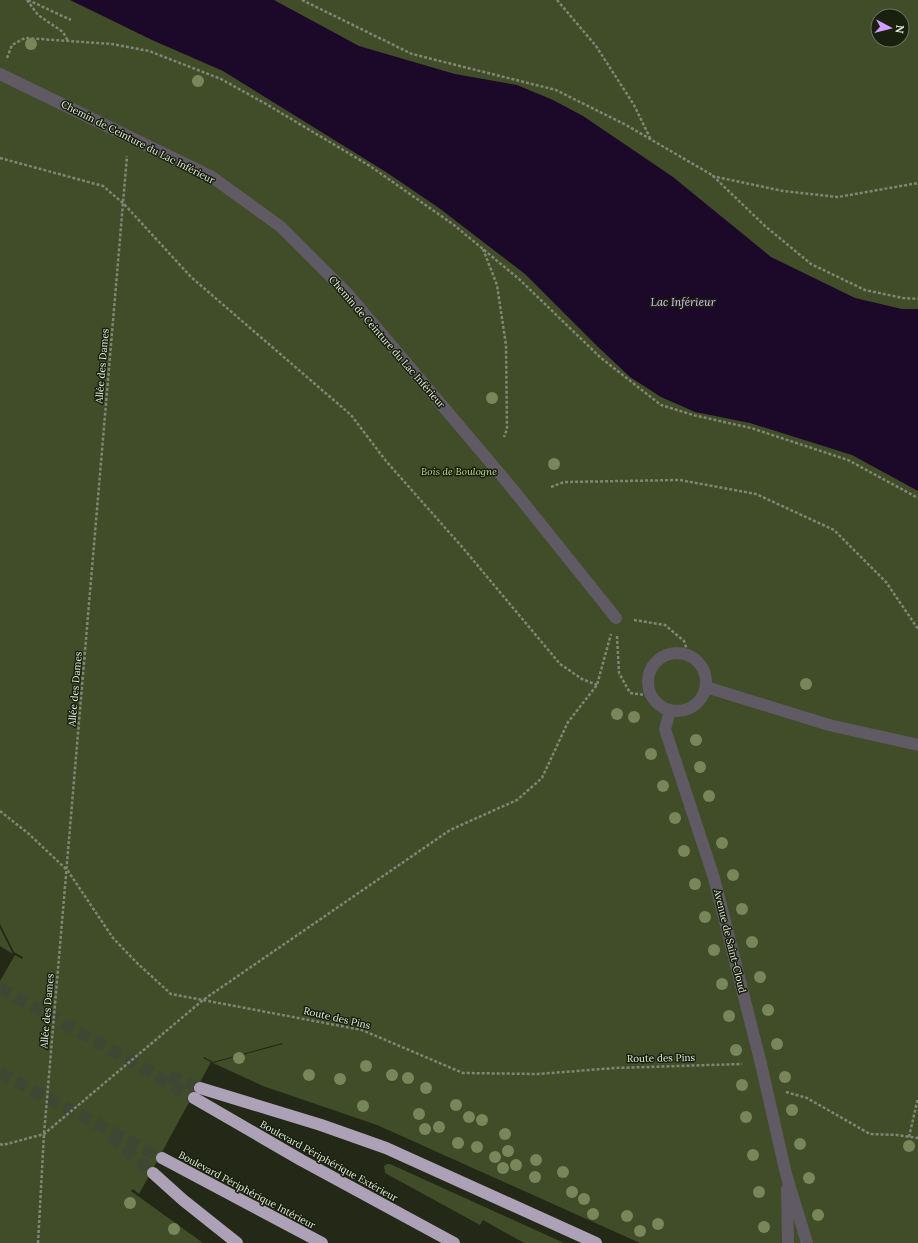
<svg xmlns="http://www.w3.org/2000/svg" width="918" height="1243" font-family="Lora,serif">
<rect width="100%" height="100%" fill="#232916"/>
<g fill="#414d28" fill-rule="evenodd">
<path d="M 0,0 L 918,0 L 918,1243 L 640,1243 L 377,1125 L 263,1086 L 213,1063 L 283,1044 L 282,1043 L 213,1062 L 204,1057 L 203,1058 L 211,1062 L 139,1194 L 133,1189 L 131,1191 L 203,1243 L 0,1243 L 0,981 L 15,955 L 22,959 L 23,957 L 14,952 L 0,924 ZM 878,16 L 902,16 L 902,40 L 878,40 Z"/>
<polygon points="0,928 13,954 0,946"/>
<polygon points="387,1164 390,1164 564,1243 524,1243 483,1220 480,1225 385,1173 384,1166"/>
</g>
<polygon fill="#1c0929" points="70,0 274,0 359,46 455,74 517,85 553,100 583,116 673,177 771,257 855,298 902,309 918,309 918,491 852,455 750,423 695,412 661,397 630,377 596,345 525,274 439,208 386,172 223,71 152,40"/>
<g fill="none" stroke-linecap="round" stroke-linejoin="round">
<g stroke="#404634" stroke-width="12" stroke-dasharray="12 6" stroke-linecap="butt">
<polyline points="0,988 117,1053 194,1098"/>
<polyline points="0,1073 162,1158"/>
<polyline points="169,1076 200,1088"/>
<polyline points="111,1137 153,1173"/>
</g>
<g stroke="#808576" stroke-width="2.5" stroke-dasharray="3 2" stroke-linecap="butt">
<polyline points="27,0 38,15 63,32 68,41"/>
<polyline points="28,0 71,20"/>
<polyline points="302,0 412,54 556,90 626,125 712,175 765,226 811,264 865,290 903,298 918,299"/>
<polyline points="557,0 596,46 634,105 651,140"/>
<polyline points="7,58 12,45 25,38 112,44 149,51 221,79 266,104 370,166 454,225 519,279 601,358 661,405 693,415 751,428 848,460 918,498"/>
<polyline points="0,158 103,186 124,204 191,277 351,415 386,461 463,548 560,664 582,679 597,685"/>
<polyline points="712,176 783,191 838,197 918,183"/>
<polyline points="483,249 497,285 506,345 507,429 504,437"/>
<polyline points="551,487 564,482 680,480 756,494 834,530 886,582 918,629"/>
<polyline points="634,620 665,625 684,641 689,656"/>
<polyline points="617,636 619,673 630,693 652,696"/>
<polyline points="0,811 29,834 68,871 113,938 136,962 171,994 362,1030 463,1073 538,1074 615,1068 742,1064"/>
<polyline points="786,1092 807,1098 870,1134 897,1135 918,1138"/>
<polyline points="909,1137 918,1098"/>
<polyline points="0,1144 3,1145 44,1134 203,1000 450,830 517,800 542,778 568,722 597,685 611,634"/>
<polyline points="38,1243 44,1134 127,156"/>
</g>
<polyline stroke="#5f5a63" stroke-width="12" points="0,74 212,177 281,227 348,294 511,487 616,618"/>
<g stroke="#5f5a63" stroke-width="12">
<circle cx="677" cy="682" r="29"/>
<polyline points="706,687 829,725 918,745"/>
<polyline points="670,711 665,729 714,878 761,1064 786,1174 807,1243"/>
<polyline points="787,1189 788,1243"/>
</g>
<g stroke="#aca1b7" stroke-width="12">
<polyline points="200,1088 321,1125 386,1148 596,1243"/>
<polyline points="194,1098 301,1160 454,1243"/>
<polyline points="162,1158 322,1243"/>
<polyline points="153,1173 183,1200 237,1243"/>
</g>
</g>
<g fill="#778759">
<circle cx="31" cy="44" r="6"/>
<circle cx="198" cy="81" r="6"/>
<circle cx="492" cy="398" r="6"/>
<circle cx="554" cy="464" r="6"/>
<circle cx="806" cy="684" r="6"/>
<circle cx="617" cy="714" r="6"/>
<circle cx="634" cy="717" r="6"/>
<circle cx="696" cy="740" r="6"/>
<circle cx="651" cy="754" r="6"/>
<circle cx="700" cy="767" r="6"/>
<circle cx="663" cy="786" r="6"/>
<circle cx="709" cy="796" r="6"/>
<circle cx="675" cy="818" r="6"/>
<circle cx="722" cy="843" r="6"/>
<circle cx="684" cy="851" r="6"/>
<circle cx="733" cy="875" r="6"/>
<circle cx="695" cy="884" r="6"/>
<circle cx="742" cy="909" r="6"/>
<circle cx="705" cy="917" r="6"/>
<circle cx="752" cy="942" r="6"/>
<circle cx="714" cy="950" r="6"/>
<circle cx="760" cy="977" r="6"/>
<circle cx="722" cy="984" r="6"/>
<circle cx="768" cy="1010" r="6"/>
<circle cx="729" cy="1016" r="6"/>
<circle cx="777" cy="1044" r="6"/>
<circle cx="736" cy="1050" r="6"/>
<circle cx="239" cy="1058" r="6"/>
<circle cx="366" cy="1066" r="6"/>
<circle cx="309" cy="1075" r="6"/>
<circle cx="392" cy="1075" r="6"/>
<circle cx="785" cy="1077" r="6"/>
<circle cx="408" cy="1078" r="6"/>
<circle cx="340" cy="1079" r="6"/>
<circle cx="742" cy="1085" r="6"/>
<circle cx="426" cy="1088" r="6"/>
<circle cx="456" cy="1105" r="6"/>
<circle cx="363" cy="1106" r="6"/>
<circle cx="792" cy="1110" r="6"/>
<circle cx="419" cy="1114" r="6"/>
<circle cx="469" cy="1117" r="6"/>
<circle cx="746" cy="1117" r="6"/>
<circle cx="482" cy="1120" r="6"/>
<circle cx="439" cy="1127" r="6"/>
<circle cx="425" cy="1129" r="6"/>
<circle cx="505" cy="1134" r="6"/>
<circle cx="458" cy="1143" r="6"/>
<circle cx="800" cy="1144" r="6"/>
<circle cx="909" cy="1146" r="6"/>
<circle cx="477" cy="1147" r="6"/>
<circle cx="508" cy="1151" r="6"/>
<circle cx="753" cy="1155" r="6"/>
<circle cx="495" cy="1157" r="6"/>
<circle cx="536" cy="1160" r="6"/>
<circle cx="516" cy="1165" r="6"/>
<circle cx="503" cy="1168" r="6"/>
<circle cx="563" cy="1172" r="6"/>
<circle cx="535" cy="1177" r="6"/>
<circle cx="809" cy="1178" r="6"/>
<circle cx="572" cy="1192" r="6"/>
<circle cx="759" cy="1192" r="6"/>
<circle cx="584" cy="1199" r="6"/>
<circle cx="130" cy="1203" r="6"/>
<circle cx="593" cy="1214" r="6"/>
<circle cx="818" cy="1215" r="6"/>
<circle cx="627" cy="1216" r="6"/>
<circle cx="658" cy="1224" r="6"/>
<circle cx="764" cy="1227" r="6"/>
<circle cx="174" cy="1229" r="6"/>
<circle cx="640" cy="1231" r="6"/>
</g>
<g text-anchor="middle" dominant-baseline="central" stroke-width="3" stroke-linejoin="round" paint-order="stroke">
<g font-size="10" fill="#e2e7db" stroke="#19200d">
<text transform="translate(138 142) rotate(27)">Chemin de Ceinture du Lac Inférieur</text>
<text transform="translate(387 342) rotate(49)">Chemin de Ceinture du Lac Inférieur</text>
<text transform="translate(102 366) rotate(-85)">Allée des Dames</text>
<text transform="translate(75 689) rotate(-85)">Allée des Dames</text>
<text transform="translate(730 941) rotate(76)">Avenue de Saint-Cloud</text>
<text transform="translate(47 1011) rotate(-85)">Allée des Dames</text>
<text transform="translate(337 1018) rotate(13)">Route des Pins</text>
<text transform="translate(661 1058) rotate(-1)">Route des Pins</text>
<text transform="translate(329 1161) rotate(29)">Boulevard Périphérique Extérieur</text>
<text transform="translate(247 1190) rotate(28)">Boulevard Périphérique Intérieur</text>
</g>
<g font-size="10" font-style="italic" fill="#bcd490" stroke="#19200d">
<text x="459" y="471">Bois de Boulogne</text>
</g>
<g font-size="11" font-style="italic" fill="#e0befe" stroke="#19200d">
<text x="683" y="302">Lac Inférieur</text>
</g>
</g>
<g transform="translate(890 28) rotate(97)"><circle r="19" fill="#19200d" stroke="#69705f"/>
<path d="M0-3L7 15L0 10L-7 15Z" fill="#d29dfd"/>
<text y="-6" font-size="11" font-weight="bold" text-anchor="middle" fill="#e2e7db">N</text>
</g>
</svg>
